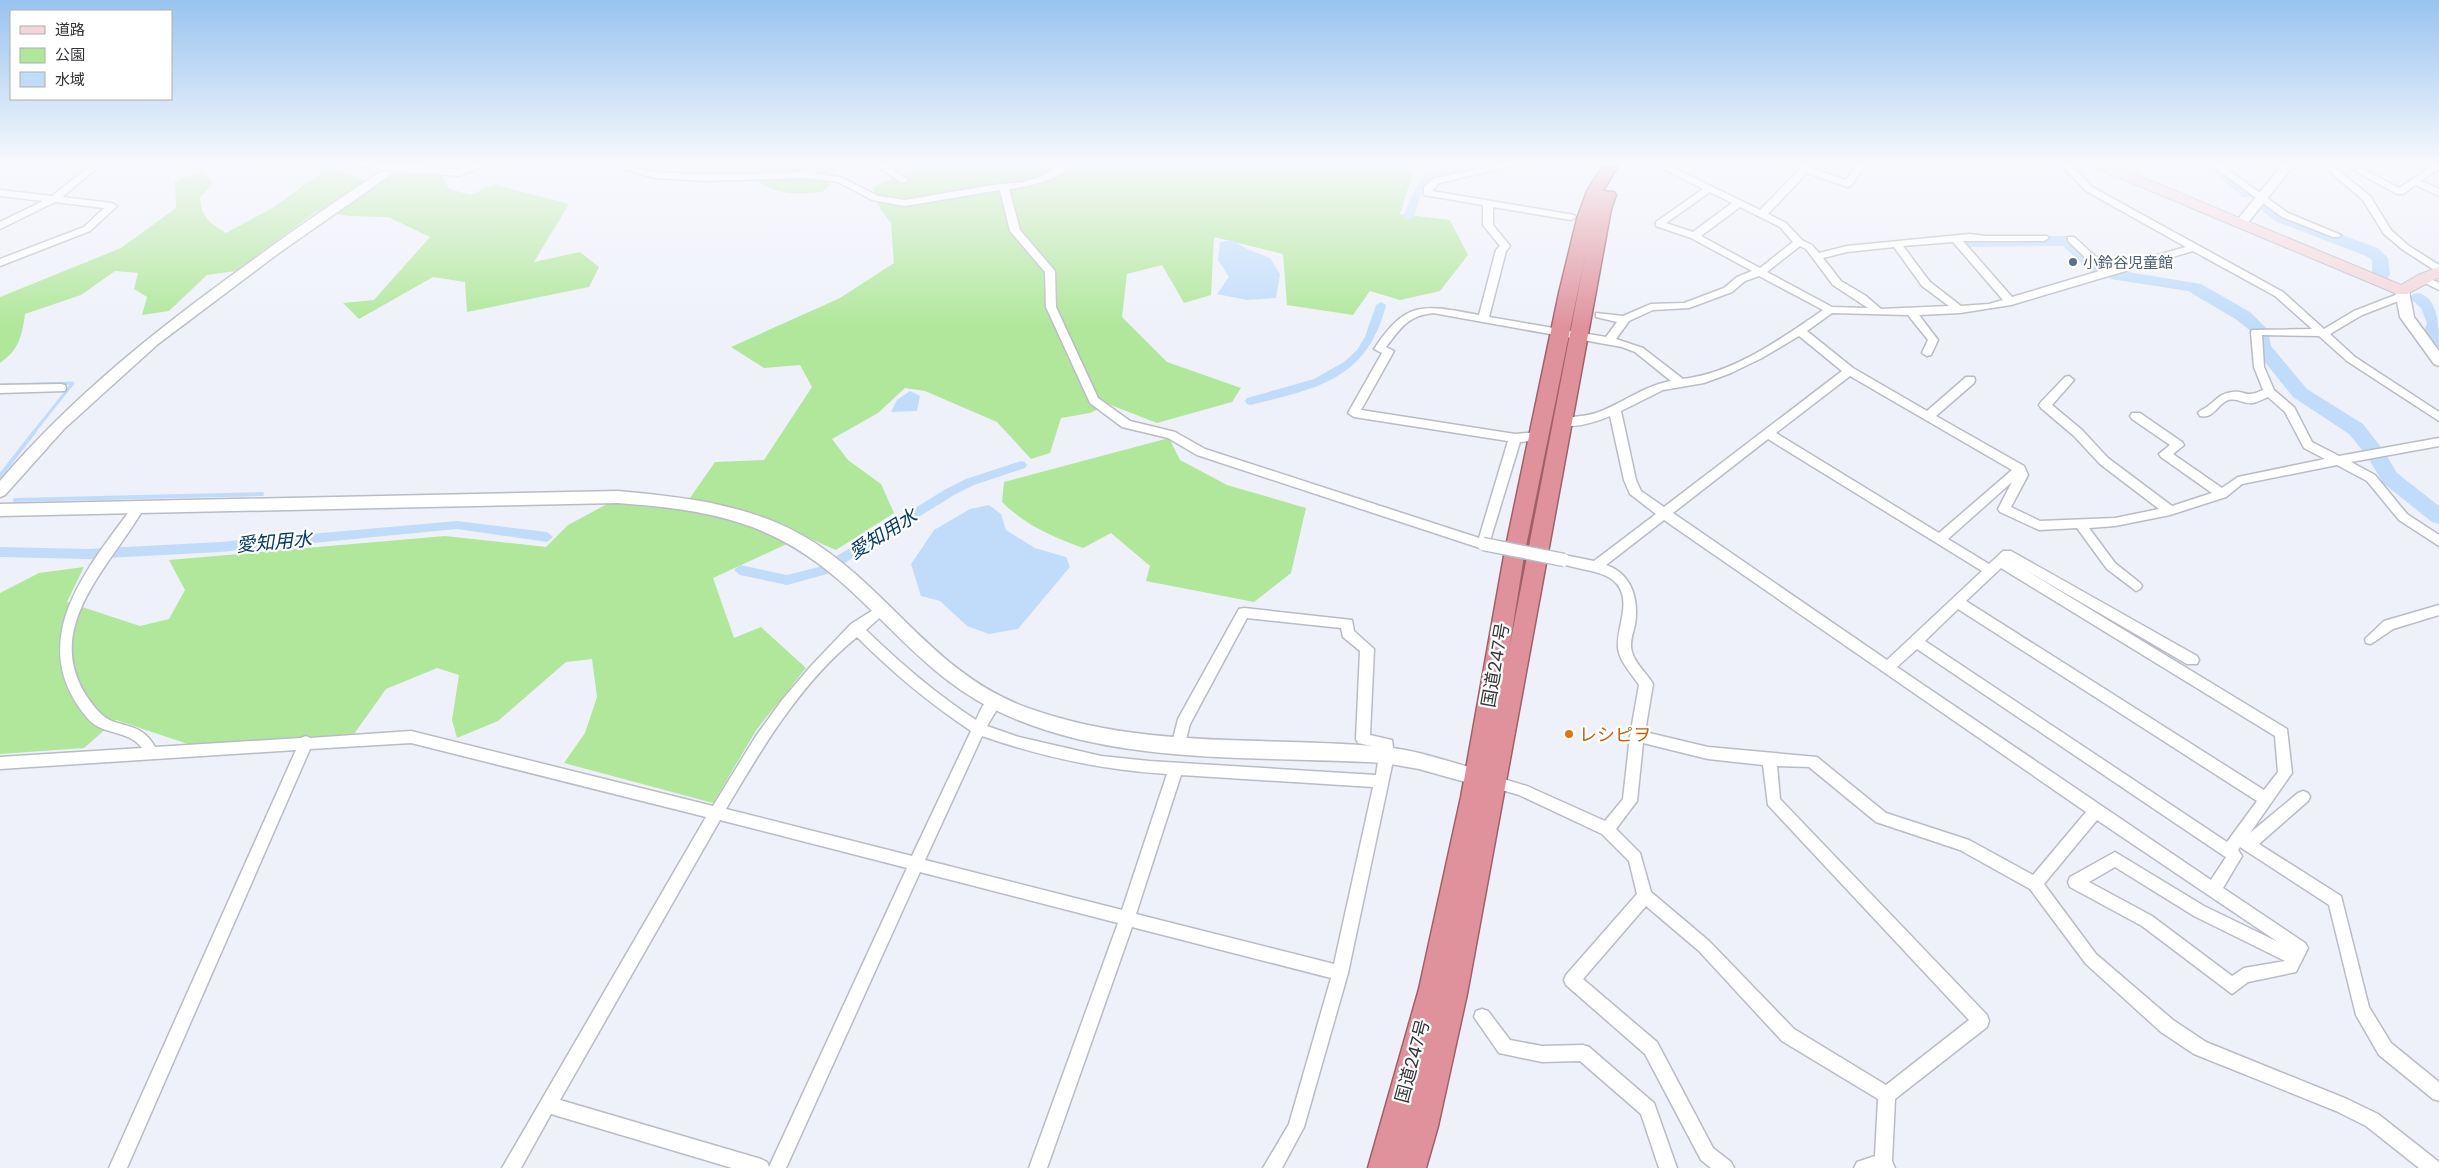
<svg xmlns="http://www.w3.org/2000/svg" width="2439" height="1168" font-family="Poppins,'Noto Sans JP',sans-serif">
<rect width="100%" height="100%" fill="#eff1fa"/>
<g fill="#b0e79a">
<path d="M 407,164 L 442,164 L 437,167 L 449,189 L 471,195 L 493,184 L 569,204 L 534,262 L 580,252 L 599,267 L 589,287 L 467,312 L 465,282 L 433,277 L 359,319 L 343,303 L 374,300 L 430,237 L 388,217 L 350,216 L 317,211 L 236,271 L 207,275 L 169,311 L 142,315 L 147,297 L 134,289 L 138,273 L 115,271 L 81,295 L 25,314 C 22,336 19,350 0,363 L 0,297 L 121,248 L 176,208 L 175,181 L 203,171 L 213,184 L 200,197 C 202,218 209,222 226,233 L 274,207 L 329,167 L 376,184 Z"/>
<path d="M 769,164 L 828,164 L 834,167 L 830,184 L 822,192 C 799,194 775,196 756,179 L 759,167 Z"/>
<polygon points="922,164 1398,164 1413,172 1400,214 1450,220 1468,255 1440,291 1400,300 1370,291 1353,315 1287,305 1283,254 1214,237 1211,295 1184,303 1162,265 1127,274 1122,317 1167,362 1241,388 1232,402 1157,423 1108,404 1090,413 1061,418 1050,453 1031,459 997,422 925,391 905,388 878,413 832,439 848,460 881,484 894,513 836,550 804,536 713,578 734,638 761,627 806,668 757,729 713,803 564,763 585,733 597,697 592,659 566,662 498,721 457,738 452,720 459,675 437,668 386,689 354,734 191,745 116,720 84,748 0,754 0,593 39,573 84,567 67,602 140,626 169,619 185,590 169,560 445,536 546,547 568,525 609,503 683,508 715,462 764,460 812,387 800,365 764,368 731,347 840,298 894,263 891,223 881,210 872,187 924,167"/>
<path d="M 1169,438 L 1180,460 L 1227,485 L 1306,508 L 1291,573 L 1254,602 L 1146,581 L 1150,566 L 1111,533 L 1083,548 C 1049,535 1028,527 1002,502 L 1004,482 Z"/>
</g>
<g fill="#c0dcfa">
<polygon points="1232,240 1247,249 1270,258 1280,274 1276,298 1247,300 1217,294 1229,277 1218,260 1220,242"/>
<polygon points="910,391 920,396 917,411 891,412 897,400"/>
<polygon points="989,505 1001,514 1006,530 1035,548 1066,557 1070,567 1018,629 989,634 967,626 940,601 921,596 911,564 934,530 970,509"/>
</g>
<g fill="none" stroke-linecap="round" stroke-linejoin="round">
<polyline stroke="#c0dcfa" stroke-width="3" points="0,385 73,383 34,432"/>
<g stroke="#c0dcfa" stroke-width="4">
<polyline points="0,476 35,431"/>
<polyline points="15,500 262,494"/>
</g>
<g fill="#c0dcfa" fill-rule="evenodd">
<path d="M 1472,164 L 1490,164 L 1432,179 L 1423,188 L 1414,217 L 1409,220 L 1406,219 L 1404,217 C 1420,170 1425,172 1472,164 Z"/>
<path d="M 1381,302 L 1386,305 C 1367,380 1318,388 1251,405 L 1247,404 L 1245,401 L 1247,398 L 1314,379 L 1344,362 L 1357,350 L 1365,337 L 1376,305 Z"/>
<polygon points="1021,461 1025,462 1027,465 1025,468 974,485 954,495 827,574 787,585 740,575 734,570 740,565 787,575 819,567 946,489 966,479"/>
<polygon points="457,521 547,532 553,537 547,542 457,529 220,552 88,559 0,557 0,547 88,549 220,542"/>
</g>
<g fill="#c0dcfa" fill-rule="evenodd">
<polygon points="2203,164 2219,164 2257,194 2255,197 2243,197"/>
<polygon points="2267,203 2287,215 2378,248 2388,258 2390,275 2387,279 2375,279 2372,275 2372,260 2366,256 2275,221 2259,208 2261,205"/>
<polygon points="2067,236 2073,237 2104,265 2109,266 2111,271 2116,270 2201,284 2250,312 2267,329 2265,332 2269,336 2271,346 2307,389 2363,424 2384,451 2397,473 2439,506 2439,524 2432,522 2383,483 2367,456 2349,434 2293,397 2256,351 2251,336 2253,333 2237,320 2188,291 2110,279 2108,274 2092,273 2063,246 1967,247 1961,246 1959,242 1961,238 1967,237"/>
<path d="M 2419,293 C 2439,299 2439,327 2439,348 L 2433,346 L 2424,333 L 2427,323 L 2421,308 L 2410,298 L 2413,294 Z"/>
</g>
<defs>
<g id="minor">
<polygon points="0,164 8,164 0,168"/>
<polygon points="92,164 102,164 62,197 112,203 117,206 115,208 90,231 0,266 0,259 84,227 104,208 55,202 0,229 0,222 43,201 0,196 0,190 52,196"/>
<path d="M 356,164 L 382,164 C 376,168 362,168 356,164 Z"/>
<polygon points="476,164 488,164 458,176 419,172 414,169 419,166 457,170"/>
<path d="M 608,164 C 625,162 641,171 657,172 C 706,176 755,174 804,172 L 810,166 L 809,164 L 820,164 L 821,165 L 814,173 L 843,178 L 878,196 L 905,200 L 992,185 L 1023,182 L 1040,177 L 1062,164 L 1072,164 C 1062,179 1028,187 1009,189 L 1020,230 L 1055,271 L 1056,307 L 1098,398 L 1130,421 L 1175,432 L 1205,449 L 1479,538 L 1508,441 L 1354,417 L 1348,413 L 1382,353 L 1374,349 C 1407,299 1424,305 1479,315 L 1496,250 L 1500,246 L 1483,225 L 1483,205 L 1424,195 L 1424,187 L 1433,179 L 1499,164 L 1513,164 L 1512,166 L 1439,183 L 1432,191 L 1574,215 L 1576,217 L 1571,220 L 1493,207 L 1493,225 L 1510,246 L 1506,251 L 1489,317 L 1606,337 L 1617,322 L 1596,317 L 1596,313 L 1623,316 L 1651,304 L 1684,303 L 1724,288 L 1737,277 L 1752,271 L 1691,238 L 1656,226 L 1656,222 L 1703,189 L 1657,166 L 1656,164 L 1666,164 L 1760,210 L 1800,169 L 1798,164 L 1806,164 L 1808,167 L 1846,180 L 1858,164 L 1866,164 L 1851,186 L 1848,187 L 1807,173 L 1768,214 L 1786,223 L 1802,240 L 1812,245 L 1819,253 L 1847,246 L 1970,234 L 1985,236 L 2047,236 L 2049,238 L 2044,241 L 1963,241 L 2012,297 L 2103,270 L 2096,268 L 2068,241 L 2068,237 L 2074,237 L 2104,264 L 2114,267 L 2186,247 L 2086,191 L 2060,164 L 2070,164 L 2092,187 L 2283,292 L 2324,329 L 2354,311 L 2398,294 L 2406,294 L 2406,298 L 2362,315 L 2330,334 L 2355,357 L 2439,412 L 2439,421 L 2347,361 L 2319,336 L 2262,335 L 2264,367 L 2274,390 L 2294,407 L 2312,442 L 2339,456 L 2439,438 L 2439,446 L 2351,462 L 2375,475 L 2407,514 L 2439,535 L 2439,546 L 2399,520 L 2367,481 L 2337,465 L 2242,484 L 2226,497 L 2170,515 L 2115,526 L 2089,528 L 2115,563 L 2140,583 L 2142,586 L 2140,589 L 2136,591 L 2107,569 L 2077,528 L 2039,530 L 2000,512 L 1998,509 L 2012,482 L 1948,539 L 1989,564 L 2003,551 L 2011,551 L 2197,656 L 2199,660 L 2197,664 L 2187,664 L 2022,568 L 2287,729 L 2292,773 L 2250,833 L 2298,793 L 2303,791 L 2308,793 L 2310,797 L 2308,801 L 2259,844 L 2341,896 L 2369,1007 L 2391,1043 L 2439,1082 L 2439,1101 L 2433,1099 L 2379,1055 L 2356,1015 L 2329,905 L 2240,847 L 2238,850 L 2242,856 L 2223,888 L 2305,943 L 2308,948 L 2296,972 L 2248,982 L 2232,994 L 2142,926 L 2070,887 L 2068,882 L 2070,877 L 2115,852 L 2204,906 L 2278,942 L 2097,820 L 2044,884 L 2096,954 L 2173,1020 L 2206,1042 L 2347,1099 L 2378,1114 L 2439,1162 L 2439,1168 L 2419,1168 L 2366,1126 L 2336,1111 L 2194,1054 L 2161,1032 L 2086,964 L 2030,889 L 1960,850 L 1876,822 L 1809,767 L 1777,766 L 1780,799 L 1987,1015 L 1989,1021 L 1987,1027 L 1895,1099 L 1892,1161 L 1895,1168 L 1854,1168 L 1857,1162 L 1875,1156 L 1878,1099 L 1782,1041 L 1699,951 L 1646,906 L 1583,979 L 1657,1042 L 1713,1148 L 1731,1162 L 1734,1168 L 1711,1168 L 1701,1160 L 1645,1054 L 1566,985 L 1564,980 L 1566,975 L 1637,894 L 1629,861 L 1602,834 L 1519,795 L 1485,785 L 1483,781 L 1485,777 L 1490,775 L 1527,786 L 1605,821 L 1623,799 L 1630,736 L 1639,685 C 1632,674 1619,661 1618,648 C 1616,628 1632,603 1617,584 C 1603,567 1564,570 1558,560 L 1564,555 L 1594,561 L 1656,514 L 1630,494 L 1624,480 L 1610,416 C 1599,421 1567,432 1558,422 C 1563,416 1586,417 1596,413 C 1622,404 1643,386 1671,381 L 1635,352 L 1622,347 L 1433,313 C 1407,316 1401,328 1386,347 L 1394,351 L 1361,410 L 1515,434 L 1540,432 L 1546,436 L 1540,440 L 1520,442 L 1489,544 L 1483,549 L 1197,455 L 1168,438 L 1122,427 L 1090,403 L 1046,307 L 1045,272 L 1010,231 L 1000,190 L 905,206 L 872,200 L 838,182 L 807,178 L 706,181 L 654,178 ZM 1710,192 L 1732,203 L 1693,232 L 1666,223 ZM 1740,207 L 1780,227 L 1793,242 L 1760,268 L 1701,236 ZM 1953,242 L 2003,300 L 1989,304 L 1961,306 L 1930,282 L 1903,246 ZM 1800,246 L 1806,249 L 1833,285 L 1868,308 L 1832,307 L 1767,272 ZM 1894,247 L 1922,286 L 1949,306 L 1881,309 L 1866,296 L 1841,281 L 1823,258 L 1847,252 ZM 2193,251 L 2275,296 L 2312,329 L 2252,330 L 2251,332 L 2254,367 L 2263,390 C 2243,399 2247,390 2232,392 C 2221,393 2216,400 2208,406 C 2205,409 2201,409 2198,413 L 2200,416 C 2213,419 2217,406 2226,401 C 2236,396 2244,405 2253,403 C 2258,402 2263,399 2268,397 L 2285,412 L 2304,448 L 2325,459 L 2238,477 L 2222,488 L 2173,454 L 2184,445 L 2182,442 L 2140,413 L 2132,413 L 2130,416 L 2132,419 L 2170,445 L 2159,454 L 2161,457 L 2212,493 L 2172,506 L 2108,458 L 2082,430 L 2052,405 L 2074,380 L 2069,376 L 2065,377 L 2041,402 L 2039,405 L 2041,408 L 2074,436 L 2100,464 L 2159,509 L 2115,518 L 2040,521 L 2011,507 L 2028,475 L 2024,466 L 1936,416 L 1974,383 L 1975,380 L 1974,377 L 1966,377 L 1927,411 L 1853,368 L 1807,331 L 1832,313 L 1908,315 L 1928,340 L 1922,353 L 1927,356 L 1931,355 L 1938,340 L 1919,315 L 1960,313 L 2011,305 ZM 1759,276 L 1823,310 C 1781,339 1734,373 1683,379 L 1643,348 L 1616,339 L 1629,321 L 1653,310 L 1689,308 L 1732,292 L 1745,281 ZM 1799,336 L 1842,371 L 1664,507 L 1641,491 L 1636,480 L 1621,411 L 1663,390 L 1704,383 L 1731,373 L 1762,358 ZM 1850,376 L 2012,470 L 1939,533 L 1776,433 ZM 1768,439 L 1982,571 L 1887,660 L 1673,513 ZM 1664,520 L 2086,812 L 2033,875 L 1969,840 L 1886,813 L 1817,757 L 1708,747 L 1645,732 L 1653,684 C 1647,673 1635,664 1632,652 C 1629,643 1633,633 1635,625 C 1639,599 1632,574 1606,565 ZM 2001,568 L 2275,736 L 2278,772 L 2264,790 L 1966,601 ZM 1958,609 L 2257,801 L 2227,842 L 1925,641 ZM 1917,649 L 2224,856 L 2226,857 L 2211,880 L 1897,667 ZM 1643,743 L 1708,759 L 1763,765 L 1768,805 L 1969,1020 L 1886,1085 L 1794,1029 L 1709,941 L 1651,892 L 1640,853 L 1616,829 L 1637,801 ZM 2115,867 L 2194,916 L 2285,961 L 2244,968 L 2232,976 L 2152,916 L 2089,882 Z"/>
<polygon points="875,164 885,164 908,180 903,183 900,182"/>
<polygon points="2210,164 2220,164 2288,213 2341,235 2339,237 2333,237 2282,217"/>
<polygon points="2271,164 2284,164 2291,167 2286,170"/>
<polygon points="2321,164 2330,164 2370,196 2391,230 2409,246 2439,265 2439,273 2403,250 2384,234 2363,200"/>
<polygon points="2435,164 2439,164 2439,169 2421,181 2439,189 2439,196 2415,185 2403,194 2397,194 2355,171 2360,168 2363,169 2399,188"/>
<polygon points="2423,275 2439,283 2439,290 2419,280 2419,276"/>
<polygon points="61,384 65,385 66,388 65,391 0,393 0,385"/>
<path d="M 138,504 L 144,508 C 107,572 31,636 99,712 C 115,730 140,719 155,747 L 301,738 L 306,736 L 310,738 L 411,731 L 713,806 L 756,736 L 782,700 L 811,666 L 851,624 L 881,605 L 885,607 L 887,610 L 885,613 L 866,630 C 900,663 936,694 976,720 C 981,710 986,693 1000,697 L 1002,701 L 987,726 L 1019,737 L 1101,756 L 1149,761 L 1376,775 L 1380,748 L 1358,743 L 1356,739 L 1360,651 L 1343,637 L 1341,628 L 1247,618 L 1190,724 L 1183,751 L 1178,753 L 1173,751 L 1171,747 L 1178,719 L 1239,609 L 1244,608 L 1352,620 L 1354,631 L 1374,649 L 1370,735 L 1392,740 L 1394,756 L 1348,973 L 1304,1127 L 1282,1168 L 1263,1168 L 1289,1124 L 1331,978 L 1132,927 L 1047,1168 L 1029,1168 L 1118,923 L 920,872 L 786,1168 L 732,1168 L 551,1114 L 521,1168 L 502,1168 L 706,817 L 411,743 L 310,749 L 127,1168 L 109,1168 L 296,750 L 0,769 L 0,757 L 142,748 C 129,730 103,735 89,720 C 22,643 86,570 134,505 ZM 857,637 C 892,672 929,703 971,731 L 912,856 L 726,809 C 762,748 801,682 857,637 ZM 982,736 C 1042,757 1103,770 1167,774 L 1122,910 L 925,860 ZM 1181,775 L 1373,787 L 1334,964 L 1136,914 ZM 720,820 L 907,868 L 769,1167 L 767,1162 L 761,1159 L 560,1100 Z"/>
<polygon points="2439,605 2439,615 2393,629 2371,644 2366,643 2365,639 2384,621"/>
<polygon points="1482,1009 1488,1011 1510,1040 1542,1046 1583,1045 1589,1047 1654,1103 1677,1168 1659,1168 1641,1114 1580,1061 1542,1062 1499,1053 1474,1017 1476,1011"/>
</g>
<g id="tertiary">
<path d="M 393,164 L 406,164 L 279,253 L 158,344 L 64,429 L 5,495 L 0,497 L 0,481 C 72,397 157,329 246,265 C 294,230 343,195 393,164 Z"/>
<polygon points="2283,164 2295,164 2246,225 2238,225 2236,222 2238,219"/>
<polygon points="2402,287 2409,291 2414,317 2439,351 2439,366 2434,364 2400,317 2395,291"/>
<path d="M 618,491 C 686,497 756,505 815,543 C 893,594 936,675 1028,708 C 1143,750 1266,736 1385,747 C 1416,750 1446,761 1476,769 L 1482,771 L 1485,777 L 1482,783 L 1476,785 L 1419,769 L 1385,763 C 1255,755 1111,768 991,708 C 934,679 895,631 849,589 C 777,522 713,510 618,503 L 0,516 L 0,504 Z"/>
</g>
<polygon id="secondary" points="2092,164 2110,164 2401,285 2418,275 2439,267 2439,277 2407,294 2397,294 2094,167"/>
<path id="trunk" d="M 1604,164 L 1619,164 L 1603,191 L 1614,192 L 1616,195 L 1611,209 L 1467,994 L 1438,1126 L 1426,1168 L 1368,1168 L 1419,989 L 1461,797 L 1504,556 L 1559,293 L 1577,219 L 1587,191 ZM 1586,251 L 1509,650 L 1524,556 Z"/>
</defs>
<use href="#minor" stroke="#b9bcc4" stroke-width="3"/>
<use href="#tertiary" stroke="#b9bcc4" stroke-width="3"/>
<use href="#secondary" stroke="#b9bcc4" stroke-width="2"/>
<use href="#trunk" stroke="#9f6069" stroke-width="3"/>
<use href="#minor" fill="#fff" fill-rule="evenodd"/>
<use href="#tertiary" fill="#fff" fill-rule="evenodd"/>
<use href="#secondary" fill="#f4d6da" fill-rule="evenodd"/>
<use href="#trunk" fill="#e0929c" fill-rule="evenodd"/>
<defs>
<polyline id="minor-bridge-far1" points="377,164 419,169"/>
<polyline id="minor-bridge" points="1483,544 1564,560"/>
</defs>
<use href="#minor-bridge-far1" stroke="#b9bcc4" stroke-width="12" stroke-linecap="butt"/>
<use href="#minor-bridge" stroke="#b9bcc4" stroke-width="15" stroke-linecap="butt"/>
<use href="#minor-bridge-far1" stroke="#fff" stroke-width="10"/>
<use href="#minor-bridge" stroke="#fff" stroke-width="12"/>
</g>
<linearGradient id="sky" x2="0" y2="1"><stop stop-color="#98c4ef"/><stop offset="0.5" stop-color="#f8f9fd"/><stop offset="1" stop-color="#f8f9fd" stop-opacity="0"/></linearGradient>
<rect width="2439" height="327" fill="url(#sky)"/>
<circle fill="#5c6f8a" stroke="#fff" stroke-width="2" cx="2073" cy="262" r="5"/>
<circle fill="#e8710a" stroke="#fff" stroke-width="2" cx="1569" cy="734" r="5"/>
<g text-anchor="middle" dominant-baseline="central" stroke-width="4.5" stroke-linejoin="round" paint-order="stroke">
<g font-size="15" fill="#4e5e75" stroke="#fff" text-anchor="start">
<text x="2083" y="262">小鈴谷児童館</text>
</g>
<g font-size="18" fill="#333437" stroke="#fff">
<text transform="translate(1495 665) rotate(-80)">国道247号</text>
<text transform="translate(1412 1061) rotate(-75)">国道247号</text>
</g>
<g font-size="18" fill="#c56008" stroke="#fff" text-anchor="start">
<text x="1579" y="734">レシピヲ</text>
</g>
<g font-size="19" font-style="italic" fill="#033a68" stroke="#fff">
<text transform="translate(883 534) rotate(-32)">愛知用水</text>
<text transform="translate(274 542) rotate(-5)">愛知用水</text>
</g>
</g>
<rect x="10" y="10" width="162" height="90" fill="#ffffff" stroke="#adaeaf"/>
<rect x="20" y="26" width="25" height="8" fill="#f4d6da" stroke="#adaeaf"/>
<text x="55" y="35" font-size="15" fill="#333437">道路</text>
<rect x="20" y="48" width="25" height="15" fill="#b0e79a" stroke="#adaeaf"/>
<text x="55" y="60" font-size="15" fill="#333437">公園</text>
<rect x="20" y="72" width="25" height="15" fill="#c0dcfa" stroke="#adaeaf"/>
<text x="55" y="85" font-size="15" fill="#333437">水域</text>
</svg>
